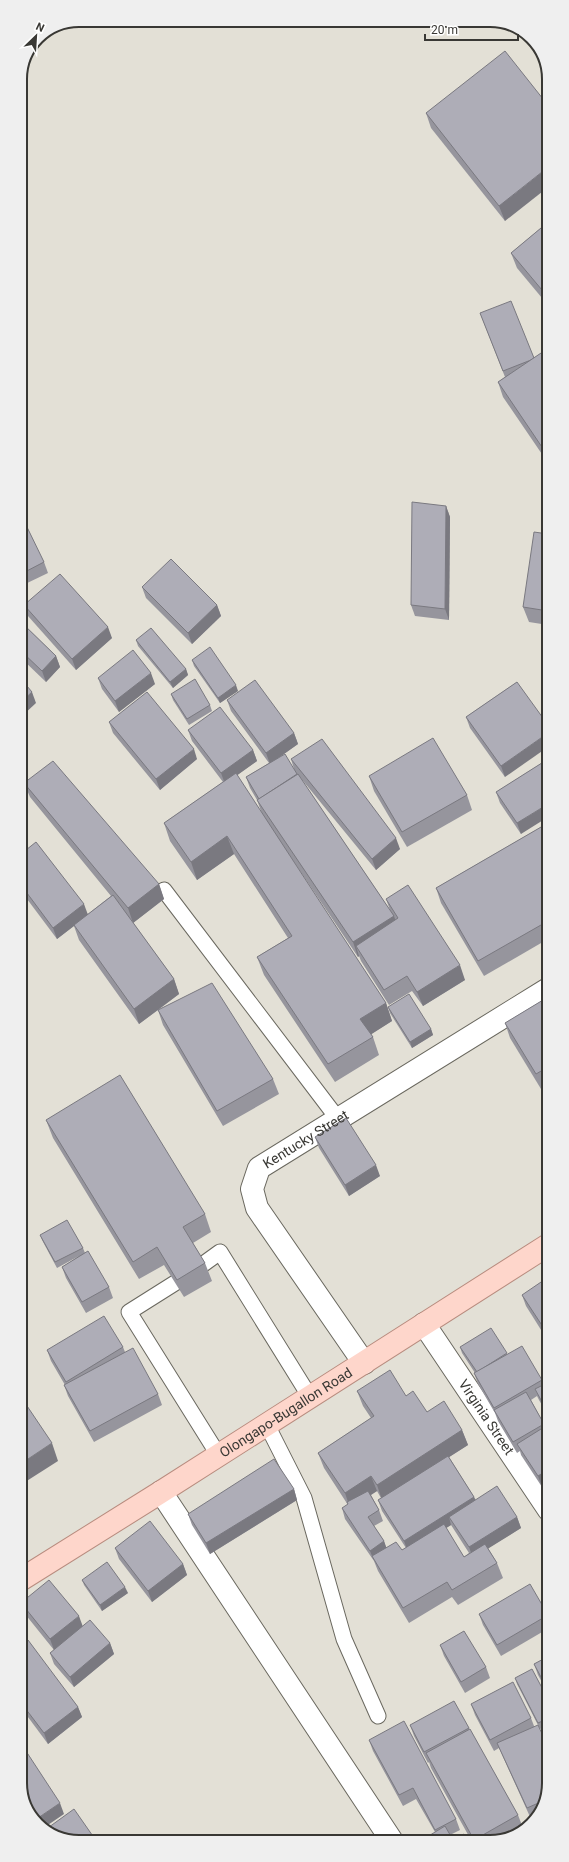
<svg xmlns="http://www.w3.org/2000/svg" width="569" height="1862" font-family="Roboto,sans-serif">
<rect width="100%" height="100%" fill="#e3e0d6"/>
<g fill="none" stroke-linecap="round" stroke-linejoin="round">
<defs>
<g id="service">
<polyline points="164,890 338,1119"/>
<polyline points="202,1265 220,1252 310,1397"/>
<polyline points="175,1283 129,1312 219,1456"/>
<polyline points="267,1425 304,1498 344,1639 378,1716"/>
</g>
<g id="minor">
<path id="s1" d="M 424,1324 L 549,1510"/>
<path id="s2" d="M 364,1363 L 257,1208 L 252,1189 L 259,1168 L 548,989"/>
<polyline points="161,1492 392,1841"/>
</g>
<g id="primary">
<path id="s3" d="M 22,1579 L 161,1492 L 548,1245"/>
</g>
</defs>
<use href="#service" stroke="#6a685f" stroke-width="17"/>
<use href="#minor" stroke="#6a685f" stroke-width="24"/>
<use href="#primary" stroke="#b88c7f" stroke-width="24"/>
<use href="#service" stroke="#fff" stroke-width="15"/>
<use href="#minor" stroke="#fff" stroke-width="22"/>
<use href="#primary" stroke="#fed6cb" stroke-width="22"/>
</g>
<g fill="#96959d" fill-rule="evenodd">
<polygon points="547,104 505,221 431,128 426,113"/>
<polygon points="547,223 547,304 517,268 511,253"/>
<polygon points="480,313 534,358 547,349 548,463 503,397 498,382 505,377"/>
<polygon points="446,506 450,517 449,620 415,616 411,605"/>
<polygon points="21,525 44,562 48,573 21,586"/>
<polygon points="548,534 548,625 529,622 523,607"/>
<polygon points="142,587 217,605 221,616 192,644 146,598"/>
<polygon points="24,605 112,638 76,670 28,616"/>
<polygon points="21,622 56,656 60,667 46,682 21,658"/>
<polygon points="136,640 186,669 188,675 173,688 138,646"/>
<polygon points="192,660 238,691 220,703 194,666"/>
<polygon points="98,678 155,684 119,712 102,689"/>
<polygon points="517,682 505,777 470,728 466,717"/>
<polygon points="171,694 210,705 212,711 189,725 173,700"/>
<polygon points="227,700 294,733 298,744 278,758 294,769 291,759 400,849 376,870 299,776 390,910 386,899 465,980 423,1006 412,991 389,1005 361,961 359,956 358,957 269,825 386,1003 392,1021 371,1034 373,1037 379,1055 335,1082 264,975 257,957 288,938 234,854 197,880 170,841 164,823 223,782 192,741 188,730 253,750 257,761 237,775 262,814 257,800 250,788 246,777 269,763 231,711"/>
<polygon points="109,722 197,759 160,790 113,733"/>
<polygon points="545,761 521,834 500,803 496,792"/>
<polygon points="369,776 467,795 472,810 407,847 374,791"/>
<polygon points="24,783 159,884 164,899 133,923 174,979 179,994 158,1010 273,1079 279,1094 223,1126 163,1025 158,1010 139,1024 79,940 74,926 57,939 21,891 21,854 88,914 111,896 30,797"/>
<polygon points="548,823 548,939 484,976 441,903 436,888"/>
<polygon points="548,997 548,1085 541,1089 510,1038 505,1023"/>
<polygon points="388,1007 431,1029 433,1035 412,1048 390,1013"/>
<polygon points="46,1120 205,1214 211,1232 193,1243 205,1263 212,1281 184,1297 164,1265 139,1279 53,1138"/>
<polygon points="315,1137 380,1176 349,1196 319,1148"/>
<polygon points="40,1235 83,1248 85,1253 109,1287 113,1298 86,1313 66,1278 62,1267 79,1256 57,1268 42,1240"/>
<polygon points="548,1287 548,1341 526,1306 522,1295"/>
<polygon points="123,1347 125,1352 158,1394 162,1405 94,1442 68,1396 64,1385 65,1385 51,1361 47,1350"/>
<polygon points="460,1347 507,1354 542,1380 544,1385 549,1382 549,1417 539,1400 537,1396 531,1400 545,1426 549,1424 549,1490 546,1484 542,1487 521,1455 520,1451 517,1453 498,1421 495,1413 478,1384 474,1373 475,1373 462,1353"/>
<path d="M 357,1391 L 406,1396 L 427,1412 L 462,1430 L 468,1445 L 449,1457 L 474,1497 L 476,1500 L 517,1517 L 521,1528 L 488,1548 L 497,1563 L 503,1578 L 458,1605 L 452,1597 L 409,1623 L 378,1571 L 374,1561 L 345,1519 L 342,1508 L 348,1505 L 324,1468 L 318,1453 L 371,1418 L 363,1406 ZM 377,1491 L 381,1498 L 378,1500 L 382,1511 L 406,1548 L 402,1550 L 386,1548 L 384,1541 L 374,1526 L 383,1521 L 379,1510 L 371,1495 ZM 451,1525 L 453,1528 L 469,1553 L 464,1557 L 446,1528 Z"/>
<polygon points="294,1489 297,1500 210,1554 192,1525 188,1514"/>
<polygon points="115,1548 183,1564 187,1575 152,1602 119,1559"/>
<polygon points="82,1580 128,1593 102,1611 84,1585"/>
<polygon points="22,1602 82,1626 110,1643 114,1654 74,1687 54,1664 50,1653 54,1650 25,1614 22,1605"/>
<polygon points="479,1614 548,1615 549,1628 501,1656 483,1625"/>
<polygon points="22,1645 78,1707 82,1717 48,1744 22,1709"/>
<polygon points="440,1645 486,1667 490,1678 465,1693 444,1656"/>
<polygon points="549,1656 549,1695 538,1675 534,1664"/>
<polygon points="515,1678 549,1701 549,1725 540,1729 517,1684"/>
<polygon points="471,1704 531,1718 534,1726 549,1784 538,1816 531,1819 499,1748 494,1751 475,1715"/>
<polygon points="410,1725 469,1728 518,1815 523,1828 505,1840 471,1840 431,1768 429,1762 428,1763 414,1736"/>
<polygon points="369,1740 456,1819 460,1830 450,1835 435,1832 416,1799 403,1806 373,1751"/>
</g>
<g fill="#7a7980">
<polygon points="547,168 547,188 505,221 499,206"/>
<polygon points="446,506 450,517 449,620 445,609"/>
<polygon points="217,605 221,616 192,644 188,633"/>
<polygon points="108,627 112,638 76,670 72,659"/>
<polygon points="56,656 60,667 46,682 42,671"/>
<polygon points="186,669 188,675 173,688 170,682"/>
<polygon points="151,673 155,684 119,712 115,701"/>
<polygon points="236,685 238,691 220,703 218,698"/>
<polygon points="32,692 36,703 21,717 21,702"/>
<polygon points="294,733 298,744 270,764 266,753"/>
<polygon points="548,733 548,747 505,777 501,766"/>
<polygon points="194,749 197,759 160,790 156,779"/>
<polygon points="253,750 257,761 225,784 221,773"/>
<polygon points="548,804 548,817 521,834 517,823"/>
<polygon points="227,836 234,854 197,880 191,862"/>
<polygon points="396,838 400,849 376,870 372,859"/>
<polygon points="159,884 164,899 133,923 128,908"/>
<polygon points="84,904 88,915 57,939 53,928"/>
<polygon points="394,916 399,931 356,946 359,956 358,957 353,942"/>
<polygon points="460,965 465,980 423,1006 417,992"/>
<polygon points="174,979 179,994 139,1024 134,1009"/>
<polygon points="386,1003 392,1021 367,1037 360,1019"/>
<polygon points="21,1015 26,1027 21,1030"/>
<polygon points="431,1029 433,1035 412,1048 410,1042"/>
<polygon points="376,1165 380,1176 349,1196 345,1185"/>
<polygon points="548,1331 548,1338 547,1333"/>
<polygon points="462,1430 468,1445 382,1500 377,1485"/>
<polygon points="52,1443 58,1461 22,1484 22,1463"/>
<polygon points="549,1469 542,1473 546,1484 542,1487 538,1476"/>
<polygon points="371,1476 377,1491 350,1508 345,1493"/>
<polygon points="294,1489 297,1500 210,1554 206,1543"/>
<polygon points="474,1497 478,1508 449,1517 451,1525 408,1552 404,1541"/>
<polygon points="517,1517 521,1528 473,1558 469,1547"/>
<polygon points="384,1541 388,1552 372,1556 374,1561 370,1551"/>
<polygon points="183,1564 187,1575 152,1602 148,1591"/>
<polygon points="125,1587 128,1593 102,1611 100,1605"/>
<polygon points="79,1616 83,1627 54,1650 50,1639"/>
<polygon points="110,1643 114,1654 74,1687 70,1677"/>
<polygon points="78,1707 82,1717 48,1744 44,1733"/>
<polygon points="60,1803 64,1814 42,1829 40,1828 35,1820"/>
</g>
<g fill="#aeadb7" stroke="#7a7980">
<polygon points="505,51 547,104 547,168 499,206 426,113"/>
<polygon points="547,223 547,296 511,253"/>
<polygon points="511,301 534,358 531,360 503,371 480,313"/>
<polygon points="547,349 548,456 498,382"/>
<polygon points="412,502 446,506 445,609 411,605"/>
<polygon points="25,523 44,562 21,574 21,525"/>
<polygon points="534,532 548,534 548,611 523,607"/>
<polygon points="171,559 217,605 188,633 142,587"/>
<polygon points="60,574 108,627 72,659 24,605"/>
<polygon points="21,622 56,656 42,671 21,651"/>
<polygon points="151,628 186,669 170,682 136,640"/>
<polygon points="210,647 236,685 218,698 192,660"/>
<polygon points="133,650 151,673 115,701 98,678"/>
<polygon points="21,679 32,692 21,702"/>
<polygon points="195,679 210,705 187,719 171,694"/>
<polygon points="255,680 294,733 266,753 227,700"/>
<polygon points="517,682 548,725 548,733 501,766 466,717"/>
<polygon points="147,692 194,749 156,779 109,722"/>
<polygon points="220,707 253,750 221,773 188,730"/>
<polygon points="433,738 467,795 402,832 369,776"/>
<polygon points="322,739 396,838 372,859 291,759"/>
<polygon points="285,754 297,774 259,799 246,777"/>
<polygon points="53,761 159,884 128,908 24,783"/>
<polygon points="545,761 548,765 548,804 517,823 496,792"/>
<polygon points="236,773 386,1003 360,1019 373,1037 328,1064 257,957 292,936 227,836 191,862 164,823"/>
<polygon points="298,774 394,916 353,942 257,800"/>
<polygon points="548,823 548,921 478,961 436,888"/>
<polygon points="36,842 84,904 53,928 21,885 21,854"/>
<polygon points="408,885 460,965 417,992 407,976 384,990 356,946 398,918 386,899"/>
<polygon points="113,895 174,979 134,1009 74,925"/>
<polygon points="212,983 273,1079 217,1111 158,1010"/>
<polygon points="409,994 431,1029 410,1042 388,1007"/>
<polygon points="548,997 548,1067 536,1074 505,1023"/>
<polygon points="120,1075 205,1214 183,1227 205,1263 177,1280 157,1247 133,1262 46,1120"/>
<polygon points="346,1118 376,1165 345,1185 315,1137"/>
<polygon points="67,1220 83,1248 55,1262 40,1235"/>
<polygon points="88,1251 109,1287 82,1302 62,1267"/>
<polygon points="544,1280 548,1287 548,1331 547,1333 522,1295"/>
<polygon points="104,1316 123,1347 66,1382 47,1350"/>
<polygon points="491,1328 507,1353 477,1372 460,1347"/>
<polygon points="522,1346 542,1380 494,1408 474,1373"/>
<polygon points="133,1348 158,1394 90,1431 64,1385"/>
<polygon points="390,1370 406,1396 413,1391 427,1412 444,1401 462,1430 377,1485 371,1476 345,1493 318,1453 374,1416 357,1391"/>
<polygon points="549,1382 549,1410 547,1411 535,1389"/>
<polygon points="526,1392 544,1424 513,1442 494,1410"/>
<polygon points="21,1397 52,1443 22,1463"/>
<polygon points="549,1424 549,1469 538,1476 517,1444"/>
<polygon points="448,1456 474,1497 404,1541 378,1500"/>
<polygon points="274,1459 294,1489 206,1543 188,1514"/>
<polygon points="549,1470 549,1484 542,1473"/>
<polygon points="497,1486 517,1517 469,1547 449,1517"/>
<polygon points="368,1491 379,1510 368,1517 384,1541 370,1551 342,1508 348,1504 347,1502"/>
<polygon points="150,1521 183,1564 148,1591 115,1548"/>
<polygon points="444,1524 464,1557 485,1544 497,1563 452,1590 447,1582 403,1608 372,1556 396,1542 402,1550"/>
<polygon points="107,1562 125,1587 100,1605 82,1580"/>
<polygon points="49,1580 79,1616 50,1639 22,1604 22,1602"/>
<polygon points="530,1584 548,1615 497,1645 479,1614"/>
<polygon points="90,1620 110,1643 70,1677 50,1653"/>
<polygon points="464,1631 486,1667 461,1682 440,1645"/>
<polygon points="28,1640 78,1707 44,1733 22,1704 22,1645"/>
<polygon points="549,1656 549,1692 534,1664"/>
<polygon points="532,1669 549,1701 549,1718 538,1723 515,1678"/>
<polygon points="513,1682 531,1718 490,1740 471,1704"/>
<polygon points="454,1701 469,1728 424,1752 410,1725"/>
<polygon points="404,1721 456,1819 435,1830 413,1788 399,1795 369,1740"/>
<polygon points="538,1725 549,1749 549,1784 543,1801 527,1808 497,1743"/>
<polygon points="470,1729 518,1815 474,1840 426,1753"/>
<polygon points="22,1745 60,1803 35,1820 22,1798"/>
<polygon points="74,1809 97,1842 74,1842 45,1830"/>
<polygon points="445,1826 453,1840 422,1840"/>
<polygon points="464,1834 468,1840 454,1840"/>
</g>
<g text-anchor="middle" dominant-baseline="central" stroke-width="4" stroke-linejoin="round" paint-order="stroke">
<g font-size="14" fill="#393834" stroke="#fff">
<text stroke="none"><textPath href="#s2" startOffset="285">Kentucky Street</textPath></text>
<text stroke="none"><textPath href="#s3" startOffset="312">Olongapo-Bugallon Road</textPath></text>
<text stroke="none"><textPath href="#s1" startOffset="112">Virginia Street</textPath></text>
</g>
</g>
<path d="M0 0H569V1862H0ZM79 27H490A52 52 0 0 1 542 79V1783A52 52 0 0 1 490 1835H79A52 52 0 0 1 27 1783V79A52 52 0 0 1 79 27Z" fill="#efefef" fill-rule="evenodd"/>
<path fill="none" stroke="#393834" stroke-width="2" d="M79 27H490A52 52 0 0 1 542 79V1783A52 52 0 0 1 490 1835H79A52 52 0 0 1 27 1783V79A52 52 0 0 1 79 27Z"/>
<g transform="translate(36 36) rotate(25)" stroke="#ffffff" stroke-width="3" paint-order="stroke">
<path d="M0-3L7 15L0 10L-7 15Z" fill="#393834"/>
<text y="-6" font-size="11" font-weight="bold" text-anchor="middle" fill="#393834">N</text>
</g>
<path d="M425 34v6h93v-6" fill="none" stroke="#393834" stroke-width="2"/>
<text x="431" y="34" font-size="12" fill="#393834" stroke="#ffffff" stroke-width="3" paint-order="stroke">20 m</text>
</svg>
